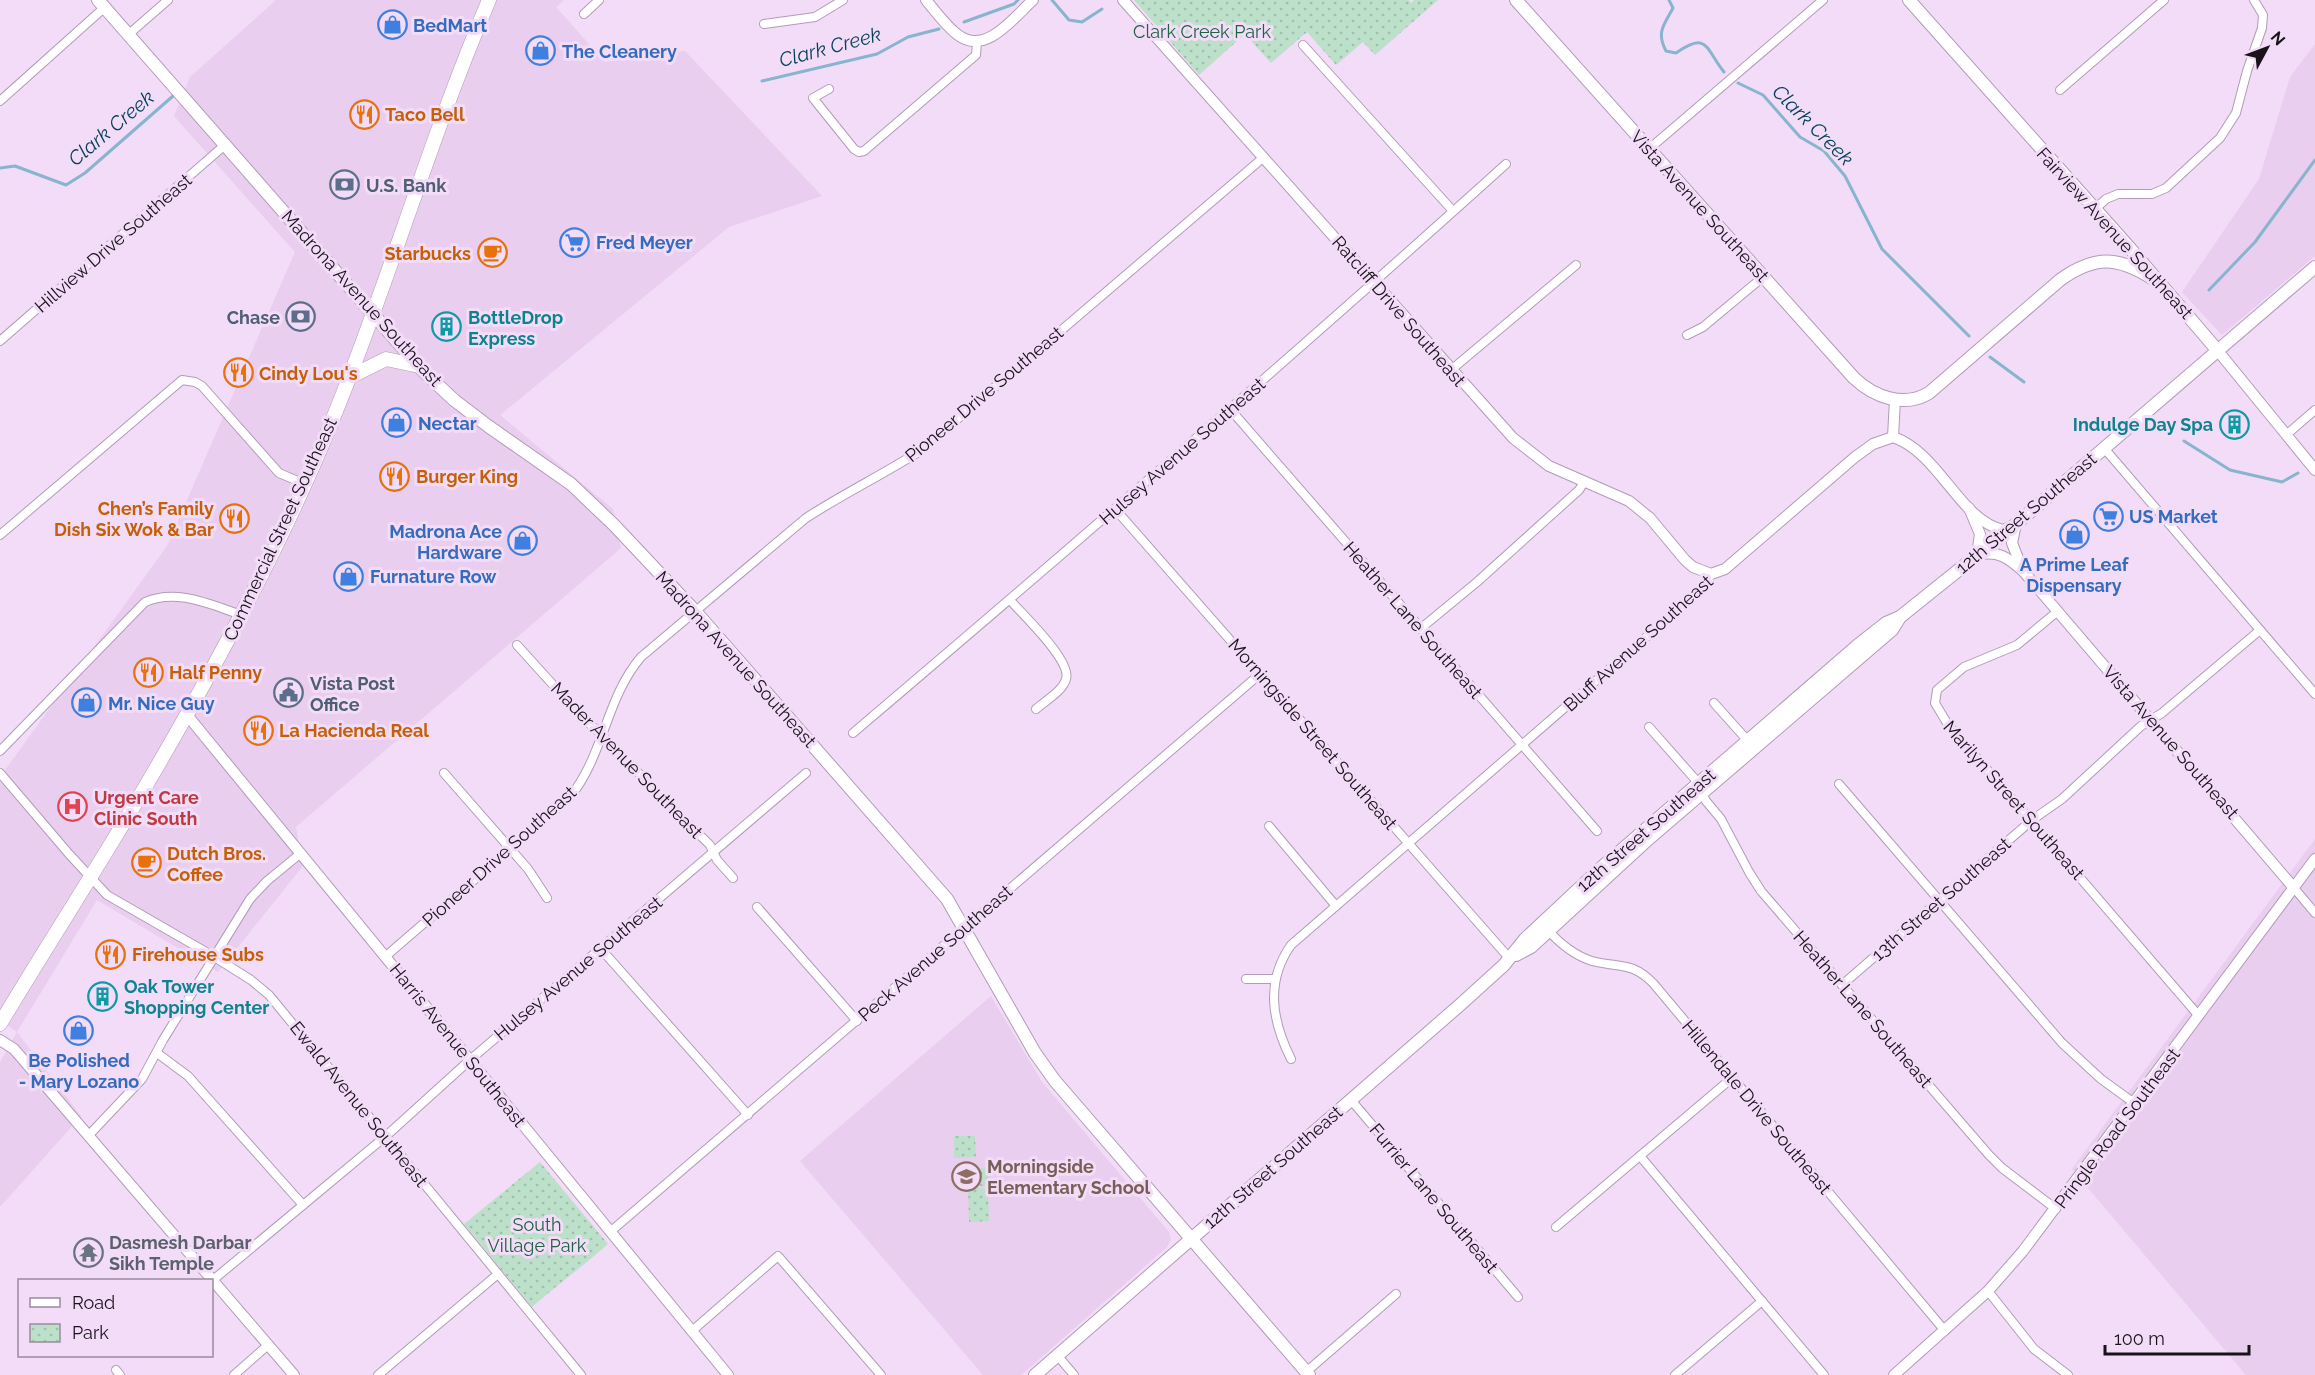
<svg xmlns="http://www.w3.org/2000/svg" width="2315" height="1375" font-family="Raleway,sans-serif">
<defs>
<pattern id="park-dots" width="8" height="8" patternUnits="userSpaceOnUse" patternTransform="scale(1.5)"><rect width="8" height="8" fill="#bde0ca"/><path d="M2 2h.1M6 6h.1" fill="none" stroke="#a2bfad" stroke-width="1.8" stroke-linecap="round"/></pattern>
</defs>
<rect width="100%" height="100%" fill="#f2dcf7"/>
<g fill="#e9ceef">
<polygon points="276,0 564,0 556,7 605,62 685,51 822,196 729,227 500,415 613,509 621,548 296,827 303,866 218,972 97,900 17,1032 81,1116 0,1207 0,1062 17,1032 0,1021 0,777 167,546 295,252 174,116 190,77"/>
<polygon points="2315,44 2315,256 2222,335 2182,292 2259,179 2290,77"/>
<polygon points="2315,839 2315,1375 2246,1375 2072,1169"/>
<polygon points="991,996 1042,1082 1169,1232 1171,1239 1167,1247 1021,1375 983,1375 800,1161"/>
</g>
<g fill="url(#park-dots)">
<polygon points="1134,0 1409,0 1411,3 1414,0 1438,0 1375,55 1363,42 1336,65 1307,32 1271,63 1245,34 1199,75"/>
<polygon points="954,1136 975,1136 976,1157 954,1158"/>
<path d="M 540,1162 L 608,1244 C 583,1266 557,1285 532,1307 L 464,1224 Z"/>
<polygon points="972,1167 989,1169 989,1187 969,1184"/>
<polygon points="968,1187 988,1189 989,1221 969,1222"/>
</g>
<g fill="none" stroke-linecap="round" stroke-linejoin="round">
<g stroke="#89b4cd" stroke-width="3">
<polyline points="1052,0 1069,20 1082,22 1102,9"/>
<path d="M 1669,0 L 1673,8 C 1664,25 1656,32 1666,51 L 1676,53 C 1708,31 1705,48 1724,72"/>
<polyline points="964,22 1014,4 1018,0"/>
<polyline points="762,81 877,54 908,37 939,29"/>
<polyline points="1738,83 1763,95 1800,137 1824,151 1845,176 1882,249 1969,336"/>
<polyline points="0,168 15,166 66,185 85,173 173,96"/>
<polyline points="2209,290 2255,242 2315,160"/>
<polyline points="1990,357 2024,382"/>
<polyline points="2184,441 2230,470 2282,482 2298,473"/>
</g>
<defs>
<g id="minor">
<polyline points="584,14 599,0"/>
<polyline points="764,24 815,17 843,0"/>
<polyline points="129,34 168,0"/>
<polyline points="1303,45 1453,211"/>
<polyline points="829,89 813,98 854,149 859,152 864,151 976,55 977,42"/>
<polyline points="2060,90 2164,0"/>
<polyline points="0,101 105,7"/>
<polyline points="1649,149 1823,0"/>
<polyline points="2095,209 2106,199 2118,194 2152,194 2166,188 2220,138 2236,113 2247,71 2262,28 2263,15 2254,0"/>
<polyline points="1687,335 1703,327 1763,277"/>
<polyline points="0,341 226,144"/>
<polyline points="1451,370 1576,265"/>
<polyline points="1230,409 1597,831"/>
<polyline points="2286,435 2315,410"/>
<polyline points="2104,448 2315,694"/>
<polyline points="1116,510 1510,959"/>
<polyline points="0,535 182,380 195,382 202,386 279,473 305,484"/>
<path d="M 1010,600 C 1023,615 1072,661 1066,679 C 1063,691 1045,701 1036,709"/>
<polyline points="2058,611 2017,645 1964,667 1937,690 1935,703 1947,723 2199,1016"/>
<polyline points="1420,629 1477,582 1579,490 1584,482"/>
<polyline points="517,645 583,718 601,734 670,806 710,845 717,860 733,878"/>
<polyline points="1714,703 1748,741"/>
<polyline points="1649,727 1694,778 1706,801 1721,819 1749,872 1761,891 1989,1155 2002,1168 2056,1209"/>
<path d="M 853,733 C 1073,546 1292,357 1506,164"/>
<path d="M 0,751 L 145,602 C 177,588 211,605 242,615"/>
<polyline points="0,773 69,854 107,895 213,956 251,980 269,995 581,1375"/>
<polyline points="444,773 528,869 547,898"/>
<polyline points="1839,784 2062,1043 2101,1079 2134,1103"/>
<polyline points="1269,826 1336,906"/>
<polyline points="2294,888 2315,913"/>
<polyline points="757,907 857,1021"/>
<path d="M 1546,928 C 1559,943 1573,955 1592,961 C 1619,968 1631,961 1653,983 L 1945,1331"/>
<polyline points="601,949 748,1115"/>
<path d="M 386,956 L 570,797 C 604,755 606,698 641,657 L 806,518 C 843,494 882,475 920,451 L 1264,157"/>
<polyline points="1246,979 1274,979"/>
<polyline points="1842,985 2032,820 2062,799 2141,726 2162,713 2260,630"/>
<polyline points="157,1053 188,1076 303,1205"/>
<path d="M 1291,1059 C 1272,1021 1265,982 1291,945 L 1704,587 L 1711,574"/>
<polyline points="1351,1100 1518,1297"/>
<polyline points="89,1135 142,1079 163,1040 250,899 267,881 301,853"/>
<polyline points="1640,1156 1824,1375"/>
<polyline points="1556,1227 1732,1078"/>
<polyline points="610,1232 1260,674"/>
<polyline points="213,1280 386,1136 471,1059 806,773"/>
<polyline points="1988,1291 2034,1349 2068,1375"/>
<polyline points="692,1331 778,1256 881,1375"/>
<polyline points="1057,1355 1074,1375"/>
<polyline points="116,1370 120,1375"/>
<polyline points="1306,1372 1396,1294"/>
<polyline points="234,1375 268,1345"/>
<polyline points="378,1375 498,1274"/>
<polyline points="1675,1375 1762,1301"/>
</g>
<g id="tertiary">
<path d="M 926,0 C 936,12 946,26 958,35 C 986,56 1014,17 1033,0"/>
<polyline points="1123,0 1513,438 1549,466 1629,501 1650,518 1685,560 1693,567 1711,574 1725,569 1855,457 1873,444 1893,437"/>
<polyline points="2218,351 2315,470"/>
<path d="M 1893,437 C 1940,453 1959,520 2003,530 L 2012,526"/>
<polyline points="1893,437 1895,399"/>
<path d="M 1969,508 L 1980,534 L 1977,555 C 1998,550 2009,558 2024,572 L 2294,888"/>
<polyline points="2016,524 2012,543 2021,566"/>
<polyline points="187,715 728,1375"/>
<polyline points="0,1040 14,1049 294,1375"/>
<polyline points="1894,1375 1988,1291 2023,1251 2315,859"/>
</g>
<g id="secondary">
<polyline points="98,0 422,370 454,400 488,426 571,484 614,525 695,611 947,899 1035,1053 1055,1081 1309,1375"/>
<path d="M 1516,0 L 1854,378 C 1874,397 1904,408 1929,393 L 2060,280 C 2099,252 2123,258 2161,284"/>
<polyline points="1909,0 2128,246 2218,351"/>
<polyline points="1516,955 1531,947 1645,842 1892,630 1900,617"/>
<polyline points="1035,1375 1461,1004 1504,965 1525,939 1602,867 1858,645 1886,623 1900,617 2016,524 2315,267"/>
</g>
<g id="primary">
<polyline points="348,378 386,359 419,366"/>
<path d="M 0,1024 C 46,947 95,872 141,794 C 200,694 256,593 304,486 C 376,328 421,159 489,0"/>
</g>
</defs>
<use href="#minor" stroke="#b19cb6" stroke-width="10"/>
<use href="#tertiary" stroke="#b19cb6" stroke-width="12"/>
<use href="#secondary" stroke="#b19cb6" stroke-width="14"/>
<use href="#primary" stroke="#b19cb6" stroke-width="15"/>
<use href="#minor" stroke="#fff" stroke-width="8"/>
<use href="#tertiary" stroke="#fff" stroke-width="10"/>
<use href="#secondary" stroke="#fff" stroke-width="12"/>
<use href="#primary" stroke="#fff" stroke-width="14"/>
</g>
<defs>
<symbol id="shop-ring" viewBox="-11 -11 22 22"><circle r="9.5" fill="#f2dcf7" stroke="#3f7fe0" stroke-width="1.5"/><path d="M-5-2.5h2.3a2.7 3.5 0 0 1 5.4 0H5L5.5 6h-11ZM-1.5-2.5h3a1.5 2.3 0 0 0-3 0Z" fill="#3f7fe0"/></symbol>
<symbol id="restaurant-ring" viewBox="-11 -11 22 22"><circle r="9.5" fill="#f2dcf7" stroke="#e8710a" stroke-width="1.5"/><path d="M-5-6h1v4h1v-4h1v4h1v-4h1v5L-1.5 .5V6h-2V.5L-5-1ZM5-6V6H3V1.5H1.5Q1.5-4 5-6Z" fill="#e8710a"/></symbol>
<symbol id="bank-ring" viewBox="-11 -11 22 22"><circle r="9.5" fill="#f2dcf7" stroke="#5c6f8a" stroke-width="1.5"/><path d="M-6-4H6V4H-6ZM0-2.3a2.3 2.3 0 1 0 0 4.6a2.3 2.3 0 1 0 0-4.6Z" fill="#5c6f8a"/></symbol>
<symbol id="supermarket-ring" viewBox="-11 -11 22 22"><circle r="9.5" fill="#f2dcf7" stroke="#3f7fe0" stroke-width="1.5"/><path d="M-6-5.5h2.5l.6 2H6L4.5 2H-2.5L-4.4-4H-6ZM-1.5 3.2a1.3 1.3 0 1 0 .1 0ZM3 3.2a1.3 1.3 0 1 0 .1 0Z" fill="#3f7fe0"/></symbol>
<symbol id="cafe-ring" viewBox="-11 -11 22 22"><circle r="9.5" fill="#f2dcf7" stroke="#e8710a" stroke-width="1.5"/><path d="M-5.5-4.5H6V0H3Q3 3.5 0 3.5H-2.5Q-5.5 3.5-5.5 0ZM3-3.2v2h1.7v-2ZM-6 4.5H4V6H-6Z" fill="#e8710a"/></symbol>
<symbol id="building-ring" viewBox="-11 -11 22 22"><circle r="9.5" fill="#f2dcf7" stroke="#0f9aa8" stroke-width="1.5"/><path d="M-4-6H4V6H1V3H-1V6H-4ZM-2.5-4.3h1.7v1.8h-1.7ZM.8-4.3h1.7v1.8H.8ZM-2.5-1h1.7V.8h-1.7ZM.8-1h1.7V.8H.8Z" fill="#0f9aa8"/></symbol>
<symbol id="civic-ring" viewBox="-11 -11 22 22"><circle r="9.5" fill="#f2dcf7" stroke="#5c6f8a" stroke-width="1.5"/><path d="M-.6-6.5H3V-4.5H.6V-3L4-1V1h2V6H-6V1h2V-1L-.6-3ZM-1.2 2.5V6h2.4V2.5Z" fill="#5c6f8a"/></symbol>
<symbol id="hospital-ring" viewBox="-11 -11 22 22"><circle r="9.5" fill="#f2dcf7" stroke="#e0444e" stroke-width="1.5"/><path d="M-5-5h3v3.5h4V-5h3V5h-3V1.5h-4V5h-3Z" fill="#e0444e"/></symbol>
<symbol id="school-ring" viewBox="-11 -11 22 22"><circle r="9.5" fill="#f2dcf7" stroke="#8d6e63" stroke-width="1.5"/><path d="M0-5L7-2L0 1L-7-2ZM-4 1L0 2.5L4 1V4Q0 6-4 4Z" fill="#8d6e63"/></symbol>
<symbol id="temple-ring" viewBox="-11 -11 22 22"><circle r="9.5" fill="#f2dcf7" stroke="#6b7280" stroke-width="1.5"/><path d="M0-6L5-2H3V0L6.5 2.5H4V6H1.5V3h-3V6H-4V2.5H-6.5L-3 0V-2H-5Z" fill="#6b7280"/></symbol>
</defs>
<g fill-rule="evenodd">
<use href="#shop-ring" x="376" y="8" width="33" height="33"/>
<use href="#shop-ring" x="524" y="34" width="33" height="33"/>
<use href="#restaurant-ring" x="348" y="98" width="33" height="33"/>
<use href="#bank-ring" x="328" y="168" width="33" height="33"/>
<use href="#supermarket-ring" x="558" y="226" width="33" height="33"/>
<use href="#cafe-ring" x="476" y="236" width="33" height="33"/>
<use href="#bank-ring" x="284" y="300" width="33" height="33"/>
<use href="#building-ring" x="430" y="310" width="33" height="33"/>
<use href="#restaurant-ring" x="222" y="356" width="33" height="33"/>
<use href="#shop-ring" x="380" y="406" width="33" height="33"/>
<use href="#building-ring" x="2218" y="408" width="33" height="33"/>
<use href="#restaurant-ring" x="378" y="460" width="33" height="33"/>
<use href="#supermarket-ring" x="2092" y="500" width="33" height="33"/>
<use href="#restaurant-ring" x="218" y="502" width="33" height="33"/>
<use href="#shop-ring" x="2058" y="518" width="33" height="33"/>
<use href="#shop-ring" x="506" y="524" width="33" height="33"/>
<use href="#shop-ring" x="332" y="560" width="33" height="33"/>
<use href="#restaurant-ring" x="132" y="656" width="33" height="33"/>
<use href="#civic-ring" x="272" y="676" width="33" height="33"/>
<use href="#shop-ring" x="70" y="686" width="33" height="33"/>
<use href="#restaurant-ring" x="242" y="714" width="33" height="33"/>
<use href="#hospital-ring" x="56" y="790" width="33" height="33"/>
<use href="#cafe-ring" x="130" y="846" width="33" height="33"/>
<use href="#restaurant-ring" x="94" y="938" width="33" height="33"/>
<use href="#building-ring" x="86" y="980" width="33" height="33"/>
<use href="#shop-ring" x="62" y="1014" width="33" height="33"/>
<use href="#school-ring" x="950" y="1160" width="33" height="33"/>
<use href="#temple-ring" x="72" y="1236" width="33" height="33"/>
</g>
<g text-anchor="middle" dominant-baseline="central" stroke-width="6" stroke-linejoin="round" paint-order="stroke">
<g font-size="18" font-weight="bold" fill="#366cbe" stroke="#f2dcf7" text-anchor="start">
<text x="413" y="25">BedMart</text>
<text x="562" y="51">The Cleanery</text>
<text x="596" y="242">Fred Meyer</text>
<text x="418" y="423">Nectar</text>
<text x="2129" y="516">US Market</text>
<text x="502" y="531" text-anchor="end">Madrona Ace<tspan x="502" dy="21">Hardware</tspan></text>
<text x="2074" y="564" text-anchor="middle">A Prime Leaf<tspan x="2074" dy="21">Dispensary</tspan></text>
<text x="370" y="576">Furnature Row</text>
<text x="108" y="703">Mr. Nice Guy</text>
<text x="79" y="1060" text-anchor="middle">Be Polished<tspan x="79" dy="21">- Mary Lozano</tspan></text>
</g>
<g font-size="18" fill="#1e6341" stroke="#f2dcf7">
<text x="1202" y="31">Clark Creek Park</text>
<text x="537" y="1224">South<tspan x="537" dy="21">Village Park</tspan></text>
</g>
<g font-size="18" font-weight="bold" fill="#c56008" stroke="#f2dcf7" text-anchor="start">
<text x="385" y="114">Taco Bell</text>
<text x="471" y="253" text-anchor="end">Starbucks</text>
<text x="259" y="373">Cindy Lou's</text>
<text x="416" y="476">Burger King</text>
<text x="214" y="508" text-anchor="end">Chen’s Family<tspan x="214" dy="21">Dish Six Wok &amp; Bar</tspan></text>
<text x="169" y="672">Half Penny</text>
<text x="279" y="730">La Hacienda Real</text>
<text x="167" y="853">Dutch Bros.<tspan x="167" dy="21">Coffee</tspan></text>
<text x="132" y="954">Firehouse Subs</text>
</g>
<g font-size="18" font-weight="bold" fill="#4e5e75" stroke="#f2dcf7" text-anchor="start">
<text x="366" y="185">U.S. Bank</text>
<text x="280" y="317" text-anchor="end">Chase</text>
<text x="310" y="683">Vista Post<tspan x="310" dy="21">Office</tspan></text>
</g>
<g font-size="18" fill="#19121b" stroke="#f2dcf7">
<text transform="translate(1700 206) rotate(48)">Vista Avenue Southeast</text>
<text transform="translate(2115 233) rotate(48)">Fairview Avenue Southeast</text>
<text transform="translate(113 243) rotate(-41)">Hillview Drive Southeast</text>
<text transform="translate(362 298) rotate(48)">Madrona Avenue Southeast</text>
<text transform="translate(1399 311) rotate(49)">Ratcliff Drive Southeast</text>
<text transform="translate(984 394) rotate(-40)">Pioneer Drive Southeast</text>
<text transform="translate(1182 451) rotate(-41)">Hulsey Avenue Southeast</text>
<text transform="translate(2026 513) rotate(-40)">12th Street Southeast</text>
<text transform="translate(280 529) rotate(-65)">Commercial Street Southeast</text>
<text transform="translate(1413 620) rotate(49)">Heather Lane Southeast</text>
<text transform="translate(1638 643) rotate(-42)">Bluff Avenue Southeast</text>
<text transform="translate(736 659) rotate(48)">Madrona Avenue Southeast</text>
<text transform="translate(1313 734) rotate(49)">Morningside Street Southeast</text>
<text transform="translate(2171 742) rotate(49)">Vista Avenue Southeast</text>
<text transform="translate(627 760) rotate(46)">Mader Avenue Southeast</text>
<text transform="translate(2014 800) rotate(49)">Marilyn Street Southeast</text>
<text transform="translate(1646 830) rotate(-41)">12th Street Southeast</text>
<text transform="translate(499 856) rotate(-42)">Pioneer Drive Southeast</text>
<text transform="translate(1941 899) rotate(-41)">13th Street Southeast</text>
<text transform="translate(935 953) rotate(-41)">Peck Avenue Southeast</text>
<text transform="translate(578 968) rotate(-40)">Hulsey Avenue Southeast</text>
<text transform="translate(1863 1009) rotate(49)">Heather Lane Southeast</text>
<text transform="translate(458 1045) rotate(51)">Harris Avenue Southeast</text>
<text transform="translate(359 1104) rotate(51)">Ewald Avenue Southeast</text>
<text transform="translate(1757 1107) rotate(50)">Hillendale Drive Southeast</text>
<text transform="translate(2117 1128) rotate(-53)">Pringle Road Southeast</text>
<text transform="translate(1273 1167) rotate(-41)">12th Street Southeast</text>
<text transform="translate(1434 1198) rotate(50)">Furrier Lane Southeast</text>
</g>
<g font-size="18" font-weight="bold" fill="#0d838f" stroke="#f2dcf7" text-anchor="start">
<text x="468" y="317">BottleDrop<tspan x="468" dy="21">Express</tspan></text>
<text x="2213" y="424" text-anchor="end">Indulge Day Spa</text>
<text x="124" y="986">Oak Tower<tspan x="124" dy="21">Shopping Center</tspan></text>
</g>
<g font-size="18" font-weight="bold" fill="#be3a42" stroke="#f2dcf7" text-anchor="start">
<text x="94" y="797">Urgent Care<tspan x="94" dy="21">Clinic South</tspan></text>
</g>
<g font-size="18" font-weight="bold" fill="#785e54" stroke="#f2dcf7" text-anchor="start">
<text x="987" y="1166">Morningside<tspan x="987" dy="21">Elementary School</tspan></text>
</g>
<g font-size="18" font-weight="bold" fill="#5b616d" stroke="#f2dcf7" text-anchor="start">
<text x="109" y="1242">Dasmesh Darbar<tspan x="109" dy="21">Sikh Temple</tspan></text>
</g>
<g font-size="20" font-style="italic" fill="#043f59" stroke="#f2dcf7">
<text transform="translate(830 47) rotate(-15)">Clark Creek</text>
<text transform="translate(1813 125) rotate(45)">Clark Creek</text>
<text transform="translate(111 128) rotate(-40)">Clark Creek</text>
</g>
</g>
<rect x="18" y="1279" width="195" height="78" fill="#f2dcf7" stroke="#9b8b9f" stroke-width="1.5"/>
<rect x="30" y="1298" width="30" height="9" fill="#ffffff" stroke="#9b8b9f" stroke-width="1.5"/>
<text x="72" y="1309" font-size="18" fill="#19121b">Road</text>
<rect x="30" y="1324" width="30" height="18" fill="url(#park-dots)" stroke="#9b8b9f" stroke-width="1.5"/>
<text x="72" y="1339" font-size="18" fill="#19121b">Park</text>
<g transform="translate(2267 48) rotate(49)" stroke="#f2dcf7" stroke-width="4.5" paint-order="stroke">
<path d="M0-4.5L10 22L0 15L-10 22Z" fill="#19121b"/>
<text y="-9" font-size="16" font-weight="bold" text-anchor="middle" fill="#19121b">N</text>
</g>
<path d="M2105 1345v9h144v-9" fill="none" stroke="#19121b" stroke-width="3"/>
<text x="2114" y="1345" font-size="18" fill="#19121b" stroke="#f2dcf7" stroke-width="4.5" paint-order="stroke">100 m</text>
</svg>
